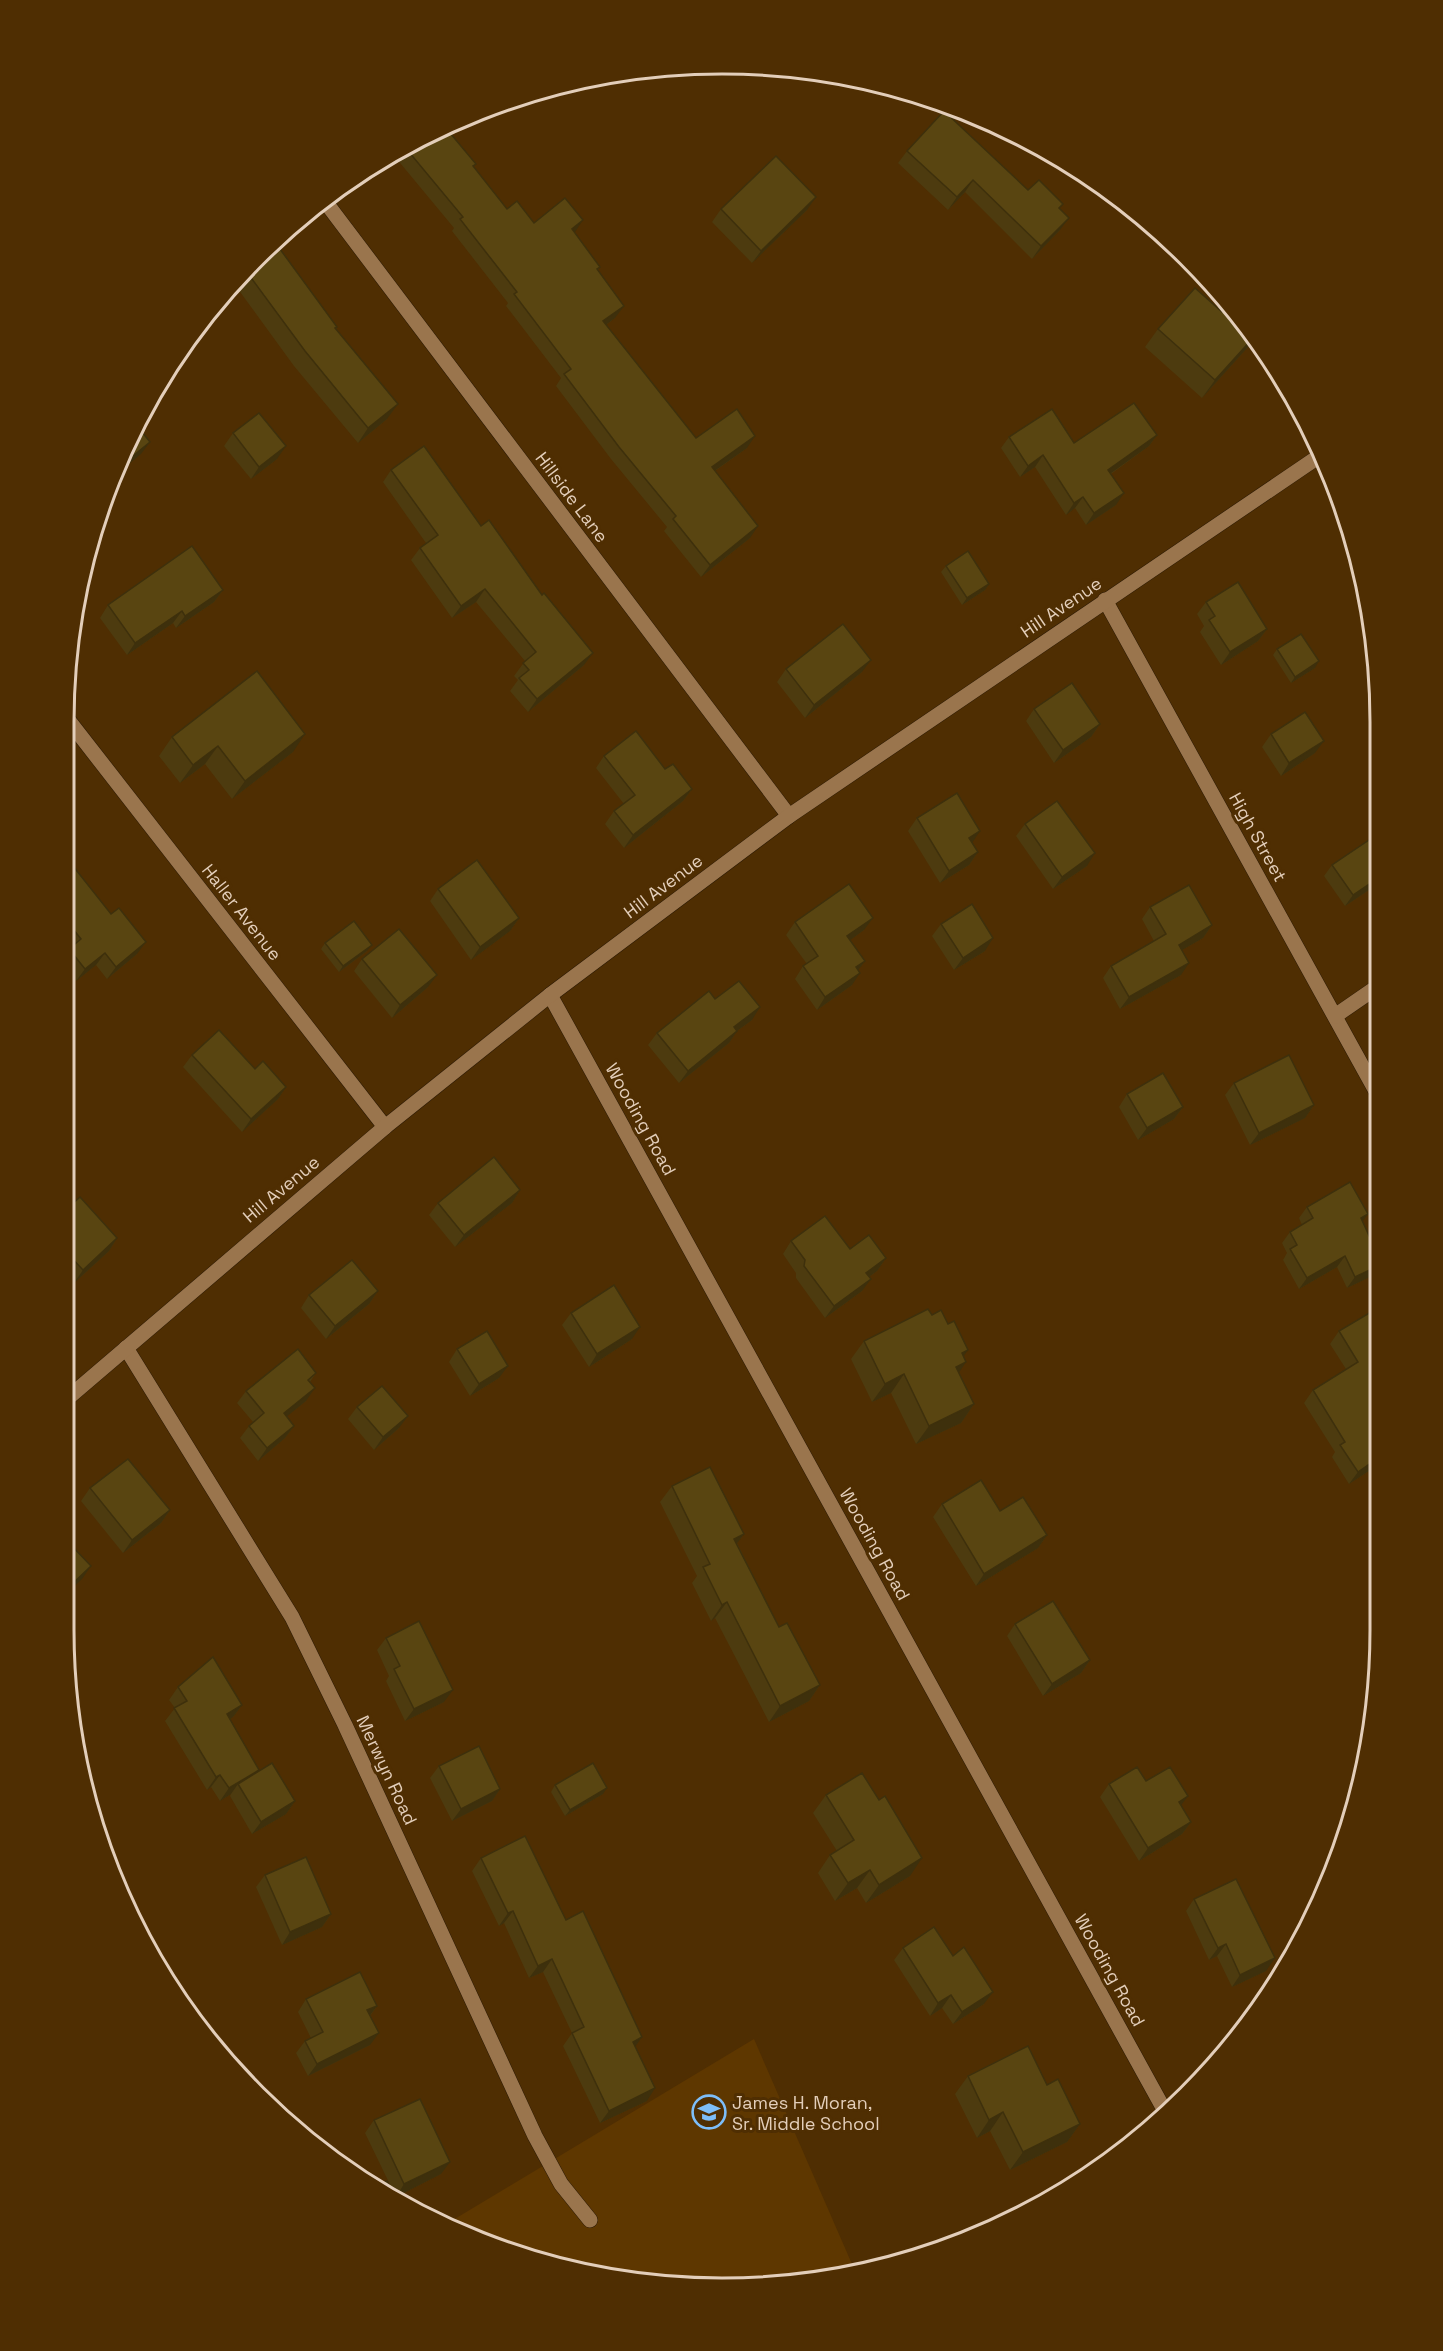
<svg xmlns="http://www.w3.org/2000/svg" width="1443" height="2351" font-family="'Space Grotesk',sans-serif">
<rect width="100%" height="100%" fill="#4f2e02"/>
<polygon fill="#5e3700" points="754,2039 855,2271 808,2282 721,2288 635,2282 510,2253 443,2226"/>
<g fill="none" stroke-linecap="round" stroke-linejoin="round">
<defs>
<g id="minor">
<polyline points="324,200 789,816"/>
<polyline points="1105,600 1377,1093"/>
<polyline points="69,721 385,1127"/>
<polyline points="550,995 1166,2113"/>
<polyline points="1335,1016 1377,987"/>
<polyline points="126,1348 292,1617 345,1725 535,2136 561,2184 590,2220"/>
<polyline points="69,1397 385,1127 550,995 789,816 1318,457"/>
</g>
</defs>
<use href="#minor" stroke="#2c1a05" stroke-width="16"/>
<use href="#minor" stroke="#9a754d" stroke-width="15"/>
</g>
<g fill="#4d3b0f">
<polygon points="445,127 476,164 473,167 507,209 534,223 574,233 600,267 598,270 615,318 606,325 696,438 747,448 715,471 750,538 701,577 664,531 667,527 611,459 556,386 561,378 506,306 508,303 452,231 454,228 391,152"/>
<polygon points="907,151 1028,190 1060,230 1032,259 965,192 948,210 898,163"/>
<polygon points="721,209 807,210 752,263 712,222"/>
<polygon points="281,233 285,238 279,247 337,327 336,329 387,419 358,443 294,366 235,285 225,293"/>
<polygon points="1229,304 1254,339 1248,347 1202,398 1145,347 1158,329 1222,312"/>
<polygon points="233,433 277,459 251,479 224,446"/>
<polygon points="1157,435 1149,446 1111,474 1116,505 1086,525 1075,508 1066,515 1035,467 1020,477 1001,448 1009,437 1074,443"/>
<polygon points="391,470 481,526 584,665 528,712 510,691 518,680 514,676 525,661 476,602 452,618 411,560 420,548 426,543 383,482"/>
<polygon points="946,566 989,584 985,590 962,605 941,572"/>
<polygon points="223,590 214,602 176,628 173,623 127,655 100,618 108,605"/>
<polygon points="1206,602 1267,629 1258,641 1221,665 1200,632 1204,626 1197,614"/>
<polygon points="1277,649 1315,668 1291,683 1273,655"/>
<polygon points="786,669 862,672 805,718 777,682"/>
<polygon points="1034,709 1100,724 1091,737 1054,763 1026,721"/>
<polygon points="1271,734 1315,753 1281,776 1262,747"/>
<polygon points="172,737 293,752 232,799 205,764 180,783 159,756"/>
<polygon points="604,756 665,769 692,789 683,801 624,848 605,824 614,811 624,804 596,768"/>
<polygon points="917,818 972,843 978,852 969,865 940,883 908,831"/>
<polygon points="1025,824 1087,866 1053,889 1016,836"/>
<polygon points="69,861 137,954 107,979 96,965 76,981 69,972"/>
<polygon points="1332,865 1378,884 1345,906 1324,876"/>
<polygon points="438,889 519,918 510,931 471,960 430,901"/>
<polygon points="1150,907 1212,925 1203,938 1182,950 1181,975 1120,1009 1103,978 1111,966 1154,941 1142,919"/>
<polygon points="795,922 864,930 850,940 865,961 858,970 852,985 817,1010 795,979 803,966 807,964 786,935"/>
<polygon points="941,924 985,951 954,970 932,936"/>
<polygon points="325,943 367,951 339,972 321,949"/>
<polygon points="362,959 428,987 392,1018 354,971"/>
<polygon points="715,999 752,1020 737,1031 729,1043 679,1083 648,1045 657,1033"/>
<polygon points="192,1055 255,1069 286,1087 278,1099 242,1132 183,1067"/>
<polygon points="1234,1083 1314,1105 1305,1118 1250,1145 1225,1095"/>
<polygon points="1127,1094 1183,1107 1174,1119 1138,1140 1119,1107"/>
<polygon points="520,1190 512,1203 455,1247 429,1215 438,1203"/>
<polygon points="69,1207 117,1238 109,1251 74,1283 69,1277"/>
<polygon points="1307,1207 1362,1222 1374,1275 1347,1288 1337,1267 1299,1289 1283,1260 1287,1253 1282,1243 1290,1232 1302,1225 1299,1218"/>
<polygon points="791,1241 850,1249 886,1258 877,1271 869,1277 862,1291 825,1318 796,1278 796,1273 783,1254"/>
<polygon points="378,1291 369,1304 326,1339 301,1308 309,1295"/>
<polygon points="1376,1309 1375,1467 1349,1484 1332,1457 1335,1452 1304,1403 1313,1390 1346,1369 1330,1344 1339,1331"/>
<polygon points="571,1313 632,1339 589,1367 562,1325"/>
<polygon points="932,1315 963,1357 959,1373 974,1404 961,1423 916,1444 891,1393 872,1402 851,1359 864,1341"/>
<polygon points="457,1349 499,1378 470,1396 449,1362"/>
<polygon points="316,1373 310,1382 306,1401 287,1416 294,1426 285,1438 258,1461 240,1438 249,1426 253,1422 237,1403 246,1391"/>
<polygon points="357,1407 399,1428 374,1450 348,1419"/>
<polygon points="672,1486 744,1534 737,1543 779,1627 820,1685 809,1701 769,1722 715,1618 711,1621 692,1583 697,1576 660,1502"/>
<polygon points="90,1488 170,1510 161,1523 123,1553 81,1501"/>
<polygon points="942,1504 1000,1511 1047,1535 1038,1548 976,1586 933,1517"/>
<polygon points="1015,1624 1090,1660 1081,1673 1043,1696 1007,1636"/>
<polygon points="386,1638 444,1702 405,1721 386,1681 389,1676 377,1650"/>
<polygon points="178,1687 242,1705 233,1717 230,1719 259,1771 295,1801 286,1814 252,1834 230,1796 231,1794 220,1801 211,1787 207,1790 165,1721 175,1708 169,1700"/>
<polygon points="439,1766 500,1789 492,1801 452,1821 430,1778"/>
<polygon points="1146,1781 1191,1822 1182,1834 1139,1861 1100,1797 1109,1784"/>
<polygon points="555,1785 603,1794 565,1816 551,1792"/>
<polygon points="826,1795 910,1876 866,1903 857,1888 835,1901 818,1873 830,1855 837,1851 813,1813"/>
<polygon points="481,1858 566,1920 635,2047 647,2101 600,2123 563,2046 572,2033 543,1972 529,1978 504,1923 499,1926 472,1871"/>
<polygon points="265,1875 331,1914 322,1927 282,1945 256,1887"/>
<polygon points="1194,1899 1266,1971 1232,1987 1217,1956 1209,1960 1186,1911"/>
<polygon points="903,1948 984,2004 953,2024 942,2008 930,2016 894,1960"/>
<polygon points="306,1999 377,2006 370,2016 370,2045 308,2076 296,2053 305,2041 311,2038 298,2012"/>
<polygon points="968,2076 1047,2085 1080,2124 1067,2142 1010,2170 990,2131 977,2138 955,2094"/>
<polygon points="374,2120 441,2174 396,2197 365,2133"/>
</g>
<g fill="#3e300c">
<polygon points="973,180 965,192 948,210 957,197"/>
<polygon points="816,197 807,210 752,263 761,251"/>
<polygon points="1069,218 1060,230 1032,259 1041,246"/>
<polygon points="583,220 575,232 563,241 572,229"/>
<polygon points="242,274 235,285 225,293"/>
<polygon points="624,306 615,318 595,333 603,321"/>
<polygon points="1253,338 1254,339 1248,347 1202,398 1215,380"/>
<polygon points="398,404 387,419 358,443 368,428"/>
<polygon points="1157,435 1149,446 1100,481 1108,470"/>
<polygon points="755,436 747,448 703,479 712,467"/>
<polygon points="150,442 141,454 110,480 112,473"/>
<polygon points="286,446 277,459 251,479 259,467"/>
<polygon points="1043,455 1035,467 1020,477 1028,466"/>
<polygon points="1124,493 1116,505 1086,525 1094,513"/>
<polygon points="1083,497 1075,508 1066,515 1074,503"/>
<polygon points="105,521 96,534 98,527"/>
<polygon points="758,526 750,538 701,577 710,565"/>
<polygon points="989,584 985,590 962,605 967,598"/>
<polygon points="485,589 476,602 452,618 461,606"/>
<polygon points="223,590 214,602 176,628 185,616"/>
<polygon points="182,611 173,623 127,655 135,643"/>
<polygon points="1267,629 1258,641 1221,665 1230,652"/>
<polygon points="593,653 584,665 528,712 537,699"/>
<polygon points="871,660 862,672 805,718 814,705"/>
<polygon points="1319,661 1315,668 1291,683 1295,677"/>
<polygon points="1100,724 1091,737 1054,763 1063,750"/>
<polygon points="305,734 293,752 232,799 245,781"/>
<polygon points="1324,741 1315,753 1281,776 1289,763"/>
<polygon points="218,746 205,764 180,783 193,765"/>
<polygon points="692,789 683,801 624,848 633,835"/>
<polygon points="980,831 972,843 969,838"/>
<polygon points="978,852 969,865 940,883 949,871"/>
<polygon points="1095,853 1087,866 1053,889 1062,877"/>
<polygon points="1378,878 1378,884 1345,906 1353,895"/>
<polygon points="519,918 510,931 471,960 480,947"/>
<polygon points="873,918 864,930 838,949 847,936"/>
<polygon points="1212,925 1203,938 1170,957 1179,945"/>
<polygon points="993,938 985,951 954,970 963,958"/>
<polygon points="146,942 137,954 107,979 116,967"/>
<polygon points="372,945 367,951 339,972 343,966"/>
<polygon points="105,953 96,965 76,981 85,969"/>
<polygon points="865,961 856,973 856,967"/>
<polygon points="1189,963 1181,975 1120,1009 1129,997"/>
<polygon points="860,973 852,985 817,1010 825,997"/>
<polygon points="437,975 428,987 392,1018 400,1005"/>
<polygon points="760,1007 752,1020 737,1031 729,1043 679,1083 688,1071 734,1027"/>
<polygon points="286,1087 278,1099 242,1132 251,1119"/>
<polygon points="1314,1105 1305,1118 1250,1145 1259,1133"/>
<polygon points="1183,1107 1174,1119 1138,1140 1147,1128"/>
<polygon points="520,1190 512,1203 455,1247 464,1235"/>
<polygon points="1368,1214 1360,1225 1361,1218"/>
<polygon points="117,1238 109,1251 74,1283 83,1270"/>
<polygon points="1345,1256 1337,1267 1299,1289 1307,1278"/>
<polygon points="886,1258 877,1271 858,1285 866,1273"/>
<polygon points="1376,1267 1376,1273 1374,1275 1347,1288 1355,1277"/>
<polygon points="871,1279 862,1291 825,1318 834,1306"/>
<polygon points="378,1291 369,1304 326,1339 335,1326"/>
<polygon points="640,1327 632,1339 589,1367 597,1354"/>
<polygon points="968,1350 956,1367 966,1362 954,1380 943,1385 962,1353"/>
<polygon points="508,1366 499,1378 470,1396 479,1384"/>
<polygon points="904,1374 891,1393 872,1402 885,1384"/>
<polygon points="315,1388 306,1401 275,1426 284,1413"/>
<polygon points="974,1404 961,1423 916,1444 929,1426"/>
<polygon points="408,1416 399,1428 374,1450 383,1437"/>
<polygon points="294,1426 285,1438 258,1461 267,1448"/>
<polygon points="1375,1460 1375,1467 1349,1484 1358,1472"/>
<polygon points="170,1510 161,1523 123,1553 132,1540"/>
<polygon points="744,1534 732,1550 734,1539"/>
<polygon points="1047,1535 1038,1548 976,1586 984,1574"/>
<polygon points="91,1566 82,1579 69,1591 69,1587"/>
<polygon points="727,1602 715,1618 711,1621 722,1605"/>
<polygon points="1090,1660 1081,1673 1043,1696 1052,1684"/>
<polygon points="820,1685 809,1701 769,1722 780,1706"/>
<polygon points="453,1690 444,1702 405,1721 414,1709"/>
<polygon points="242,1705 233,1717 218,1727 227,1714"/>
<polygon points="259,1770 238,1784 231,1794 220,1801 229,1788"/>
<polygon points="220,1775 211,1787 207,1790 216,1777"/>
<polygon points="607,1788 603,1794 565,1816 570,1810"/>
<polygon points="500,1789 492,1801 452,1821 461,1809"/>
<polygon points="1188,1796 1179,1808 1179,1802"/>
<polygon points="295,1801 286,1814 252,1834 261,1822"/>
<polygon points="1191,1822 1182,1834 1139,1861 1148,1848"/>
<polygon points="922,1858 910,1876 866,1903 879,1885"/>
<polygon points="870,1870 857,1888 835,1901 848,1883"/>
<polygon points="513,1911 504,1923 499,1926 508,1913"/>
<polygon points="331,1914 322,1927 282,1945 290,1932"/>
<polygon points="1226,1944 1217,1956 1209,1960 1218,1948"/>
<polygon points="1275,1958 1266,1971 1232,1987 1240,1975"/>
<polygon points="552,1959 543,1972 529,1978 538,1966"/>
<polygon points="993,1992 984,2004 953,2024 962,2012"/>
<polygon points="951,1995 942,2008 930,2016 938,2003"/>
<polygon points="377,2006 368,2018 367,2010"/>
<polygon points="379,2033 370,2045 308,2076 317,2064"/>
<polygon points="642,2037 633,2050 633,2042"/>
<polygon points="655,2088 647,2101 600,2123 609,2111"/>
<polygon points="1003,2112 990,2131 977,2138 989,2120"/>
<polygon points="1080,2124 1067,2142 1010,2170 1023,2152"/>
<polygon points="450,2162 441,2174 396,2197 404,2184"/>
</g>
<g fill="#594511" stroke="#3e300c" stroke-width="1.5">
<polygon points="944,111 1028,190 1039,180 1063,204 1059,208 1069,218 1041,246 973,180 957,197 907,151"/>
<polygon points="445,127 476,164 473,166 507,209 517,201 534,223 565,198 583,220 572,229 600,267 597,269 624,306 603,321 696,438 737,409 755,436 712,467 758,526 710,565 673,519 676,516 619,447 564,374 571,369 514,294 517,292 460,219 463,217 404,146"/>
<polygon points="776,156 816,197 761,251 721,209"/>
<polygon points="281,233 285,238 277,245 337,327 335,328 398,404 368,428 305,351 246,271"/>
<polygon points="1195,288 1222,312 1229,304 1253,338 1215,380 1158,329"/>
<polygon points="1134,403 1157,435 1108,470 1124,493 1094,513 1083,497 1074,503 1043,455 1028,466 1009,437 1052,409 1074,443"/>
<polygon points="259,413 286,446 259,467 233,433"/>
<polygon points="138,427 150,442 112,473 113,470"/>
<polygon points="424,446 481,526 489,520 542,595 544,593 593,653 537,699 519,678 529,670 523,663 536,652 485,589 461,606 420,548 438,535 391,470"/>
<polygon points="101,516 105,521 98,527"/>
<polygon points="192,546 223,590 185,616 182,611 135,643 108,605"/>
<polygon points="968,551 989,584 967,598 946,566"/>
<polygon points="1238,582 1267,629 1230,652 1209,620 1215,616 1206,602"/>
<polygon points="843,624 871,660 814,705 786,669"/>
<polygon points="1301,634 1319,661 1295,677 1277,649"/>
<polygon points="257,671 305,734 245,781 218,746 193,765 172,737"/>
<polygon points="1072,683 1100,724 1063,750 1034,709"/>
<polygon points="1305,712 1324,741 1289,763 1271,734"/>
<polygon points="636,731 665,769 673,764 692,789 633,835 614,811 635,795 604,756"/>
<polygon points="957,793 980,831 969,838 978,852 949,871 917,818"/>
<polygon points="1057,801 1095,853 1062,877 1025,824"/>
<polygon points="1378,834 1378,878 1353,895 1332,865"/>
<polygon points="477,860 519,918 480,947 438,889"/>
<polygon points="69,861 111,914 119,908 146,942 116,967 105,953 85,969 69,949 81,939 69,924"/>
<polygon points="849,884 873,918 847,936 865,961 856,967 860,973 825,997 803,966 818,956 795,922"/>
<polygon points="1189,885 1212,925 1179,945 1189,963 1129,997 1111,966 1166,934 1150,907"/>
<polygon points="972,904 993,938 963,958 941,924"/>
<polygon points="354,921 372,945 343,966 325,943"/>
<polygon points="399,929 437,975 400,1005 362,959"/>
<polygon points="739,981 760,1007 734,1027 737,1031 688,1071 657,1033 709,991 715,999"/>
<polygon points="219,1030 255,1069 263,1061 286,1087 251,1119 192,1055"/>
<polygon points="1289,1055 1314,1105 1259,1133 1234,1083"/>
<polygon points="1163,1073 1183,1107 1147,1128 1127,1094"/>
<polygon points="494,1157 520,1190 464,1235 438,1203"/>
<polygon points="1350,1182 1368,1214 1361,1218 1376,1251 1376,1267 1355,1277 1345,1256 1307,1278 1290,1249 1297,1245 1290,1232 1313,1218 1307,1207"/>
<polygon points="80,1197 117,1238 83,1270 69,1255 69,1207"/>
<polygon points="825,1216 850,1249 869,1235 886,1258 866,1273 871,1279 834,1306 804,1266 805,1260 791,1241"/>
<polygon points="352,1260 378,1291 335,1326 309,1295"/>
<polygon points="614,1285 640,1327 597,1354 571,1313"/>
<polygon points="928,1309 932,1315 941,1310 948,1324 954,1321 968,1350 962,1353 966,1362 956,1367 974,1404 929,1426 904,1374 885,1384 864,1341"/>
<polygon points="1376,1309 1375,1460 1358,1472 1340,1445 1345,1442 1313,1390 1358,1362 1339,1331"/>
<polygon points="487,1331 508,1366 479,1384 457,1349"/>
<polygon points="298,1349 316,1373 308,1380 315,1388 284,1413 294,1426 267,1448 249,1426 264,1413 246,1391"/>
<polygon points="382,1386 408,1416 383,1437 357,1407"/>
<polygon points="128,1459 170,1510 132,1540 90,1488"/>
<polygon points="710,1467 744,1534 734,1539 779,1627 787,1623 820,1685 780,1706 727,1602 722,1605 703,1567 710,1564 672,1486"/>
<polygon points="981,1480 1000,1511 1023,1497 1047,1535 984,1574 942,1504"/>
<polygon points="69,1543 91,1566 69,1587"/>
<polygon points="1053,1601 1090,1660 1052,1684 1015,1624"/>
<polygon points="419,1621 453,1690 414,1709 394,1669 400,1666 386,1638"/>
<polygon points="213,1657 242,1705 227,1714 259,1770 229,1788 220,1775 216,1777 174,1708 187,1701 178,1687"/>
<polygon points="479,1746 500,1789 461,1809 439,1766"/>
<polygon points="272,1763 295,1801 261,1822 238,1784"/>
<polygon points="593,1763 607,1788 570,1810 555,1785"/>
<polygon points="1137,1767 1146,1781 1170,1767 1188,1796 1179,1802 1191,1822 1148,1848 1109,1784"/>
<polygon points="862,1773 879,1800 885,1796 922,1858 879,1885 870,1870 848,1883 830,1855 854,1840 826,1795"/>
<polygon points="525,1836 566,1920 583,1911 642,2037 633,2042 655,2088 609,2111 572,2033 584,2027 552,1959 538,1966 513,1911 508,1913 481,1858"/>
<polygon points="306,1857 331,1914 290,1932 265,1875"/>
<polygon points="1236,1879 1275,1958 1240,1975 1226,1944 1218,1948 1194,1899"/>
<polygon points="934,1927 953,1956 964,1947 993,1992 962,2012 951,1995 938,2003 903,1948"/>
<polygon points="360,1972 377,2006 367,2010 379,2033 317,2064 305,2041 323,2032 306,1999"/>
<polygon points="1028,2046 1047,2085 1058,2079 1080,2124 1023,2152 1003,2112 989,2120 968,2076"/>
<polygon points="420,2099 450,2162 404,2184 374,2120"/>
<polygon points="387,2181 396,2199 376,2187"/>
</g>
<defs>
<symbol id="school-ring" viewBox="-11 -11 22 22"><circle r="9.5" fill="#4f2e02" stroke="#7dbef9" stroke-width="1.5"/><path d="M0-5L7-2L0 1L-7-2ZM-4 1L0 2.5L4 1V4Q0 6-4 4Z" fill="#7dbef9"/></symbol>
</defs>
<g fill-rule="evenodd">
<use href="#school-ring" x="690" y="2093" width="38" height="38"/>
</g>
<g text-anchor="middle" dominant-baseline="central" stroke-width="6" stroke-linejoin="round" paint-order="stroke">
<g font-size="18" fill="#e3ceba" stroke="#4f2e02">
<text transform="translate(572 497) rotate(53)">Hillside Lane</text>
<text transform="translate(1061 607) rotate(-34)">Hill Avenue</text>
<text transform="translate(1258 837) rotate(61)">High Street</text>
<text transform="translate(663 886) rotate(-37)">Hill Avenue</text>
<text transform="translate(242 912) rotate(52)">Haller Avenue</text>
<text transform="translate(641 1119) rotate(61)">Wooding Road</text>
<text transform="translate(281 1189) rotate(-40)">Hill Avenue</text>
<text transform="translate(875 1544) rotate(61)">Wooding Road</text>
<text transform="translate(387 1770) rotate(65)">Merwyn Road</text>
<text transform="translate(1110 1970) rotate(61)">Wooding Road</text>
</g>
<g font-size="18" fill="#e3ceba" stroke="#4f2e02" text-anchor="start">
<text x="732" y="2102">James H. Moran,<tspan x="732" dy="21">Sr. Middle School</tspan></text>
</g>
</g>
<path d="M0 0H1443V2351H0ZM722 74H722A648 648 0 0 1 1370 722V1630A648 648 0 0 1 722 2278H722A648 648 0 0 1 74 1630V722A648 648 0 0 1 722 74Z" fill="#4f2e02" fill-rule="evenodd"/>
<path fill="none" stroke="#e3ceba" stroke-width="3" d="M722 74H722A648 648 0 0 1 1370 722V1630A648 648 0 0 1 722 2278H722A648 648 0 0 1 74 1630V722A648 648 0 0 1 722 74Z"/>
</svg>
